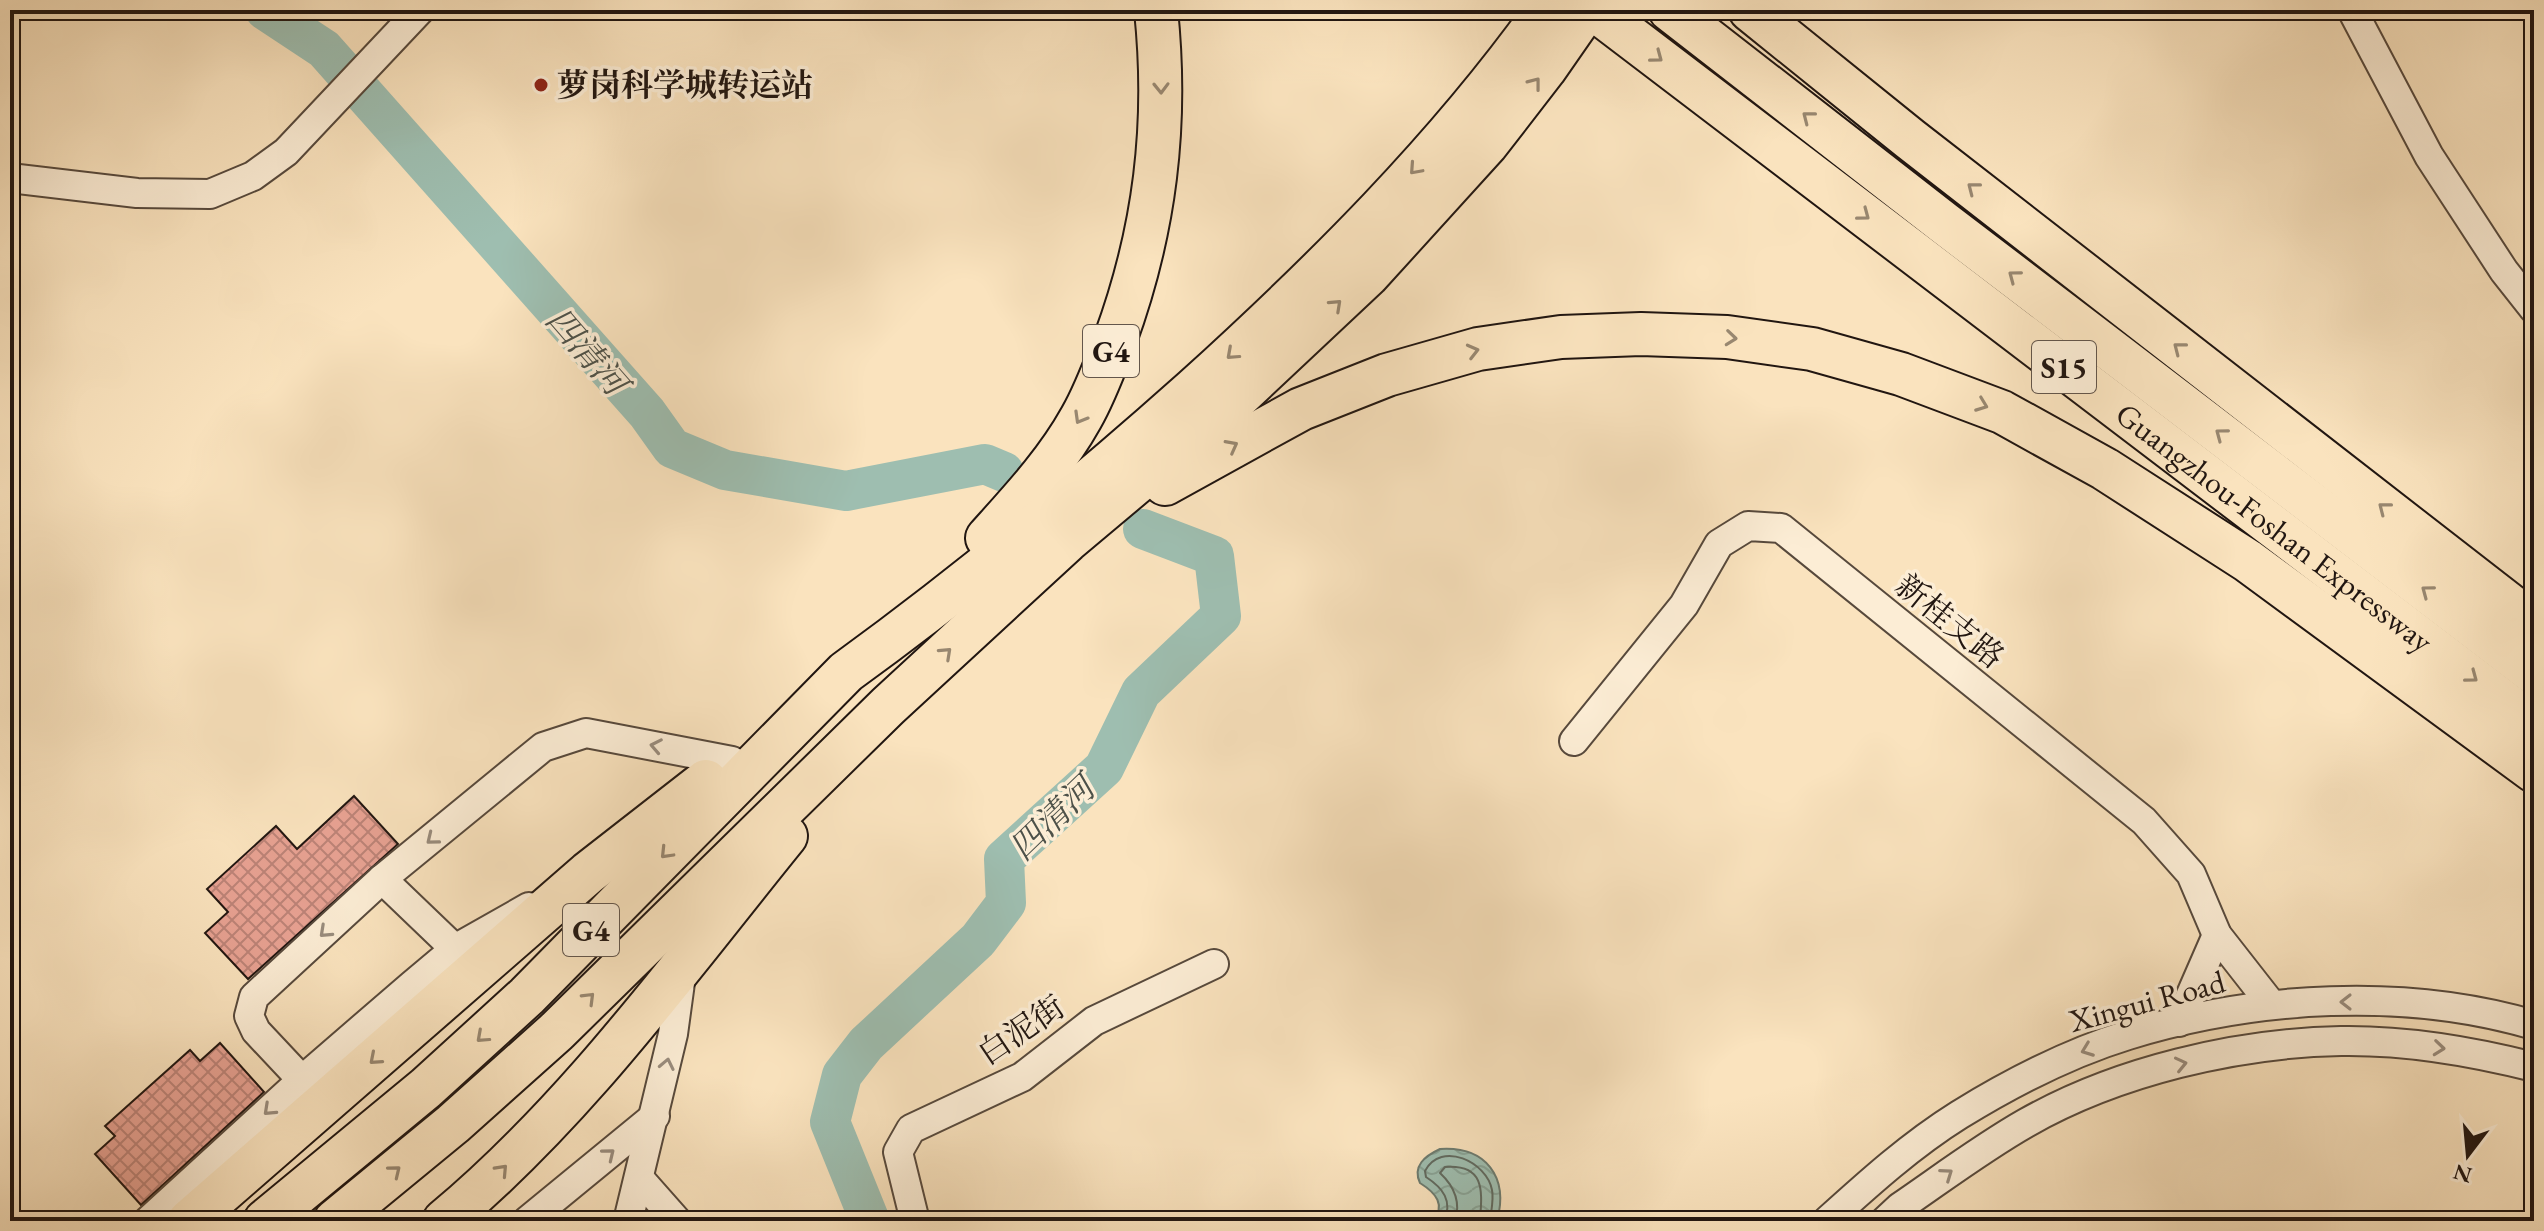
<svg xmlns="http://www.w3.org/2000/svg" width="2544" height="1231" font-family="'EB Garamond','Noto Serif SC',serif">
<defs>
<pattern id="water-waves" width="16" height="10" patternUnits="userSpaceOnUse" patternTransform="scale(2)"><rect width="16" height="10" fill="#9ebeb0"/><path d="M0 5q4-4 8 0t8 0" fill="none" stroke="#88a396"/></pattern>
<pattern id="building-cross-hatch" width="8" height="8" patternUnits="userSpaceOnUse" patternTransform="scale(2)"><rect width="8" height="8" fill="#e8a293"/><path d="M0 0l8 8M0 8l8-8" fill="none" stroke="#bc8377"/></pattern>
</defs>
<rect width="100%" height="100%" fill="#fae3be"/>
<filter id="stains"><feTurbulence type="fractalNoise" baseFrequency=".0025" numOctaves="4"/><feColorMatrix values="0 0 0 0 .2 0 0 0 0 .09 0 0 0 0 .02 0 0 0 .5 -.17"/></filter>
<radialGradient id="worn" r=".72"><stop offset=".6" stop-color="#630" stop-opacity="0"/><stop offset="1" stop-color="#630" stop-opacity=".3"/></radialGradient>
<path fill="url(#water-waves)" stroke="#6c7b70" stroke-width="2" d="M 1440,1149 C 1486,1146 1509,1177 1497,1221 L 1433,1221 C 1446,1205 1436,1193 1420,1183 C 1412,1166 1425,1156 1440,1149 Z"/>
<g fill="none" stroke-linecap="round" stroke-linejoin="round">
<g stroke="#606a60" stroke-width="2">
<path d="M 1444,1221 C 1453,1201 1443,1188 1426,1177 L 1425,1171 C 1441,1140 1487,1162 1492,1190 C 1494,1200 1491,1211 1490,1221"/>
<path d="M 1455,1221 C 1461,1202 1454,1186 1440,1173 L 1445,1167 C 1486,1164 1482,1192 1480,1221"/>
</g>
<g stroke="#9ebeb0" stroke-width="40">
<polyline points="265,10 324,49 647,413 672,448 725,470 846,491 985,464 1004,472"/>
<polyline points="870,1221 830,1122 842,1075 866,1044 978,940 1006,903 1004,859 1104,768 1141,692 1221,616 1214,556 1143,529"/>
</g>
</g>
<g fill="url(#building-cross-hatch)" stroke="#211611" stroke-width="2">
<polygon points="354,796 398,844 248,979 205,933 228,912 207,889 276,826 297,849"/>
<polygon points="220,1043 264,1092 141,1205 95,1154 115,1136 105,1126 190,1050 200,1061"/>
</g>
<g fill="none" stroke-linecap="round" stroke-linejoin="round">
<defs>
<g id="minor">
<polyline points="2352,10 2429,156 2504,271 2534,309"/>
<polyline points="10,178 137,193 210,194 253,176 286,152 420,10"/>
<polyline points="1574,741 1684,605 1719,544 1748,526 1781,528 2144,821 2191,874 2217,935 2271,1004"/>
<polyline points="382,879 455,949"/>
<polyline points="2179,1022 2217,935"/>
<polyline points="302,1080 256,1031 249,1016 254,997 382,879 543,747 586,733 732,761"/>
<polyline points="639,1178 677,1221"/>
<polyline points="148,1221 302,1080 412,985 455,949 529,907"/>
<polyline points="527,1221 655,1116"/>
<polyline points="628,1221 673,1034 682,968"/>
<polyline points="915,1221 898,1152 911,1129 1022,1077 1094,1021 1214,964"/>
<path d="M 1827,1221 C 1869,1183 1911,1145 1959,1115 C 2011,1083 2069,1053 2128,1035 C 2256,996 2405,987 2534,1025"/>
<path d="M 1885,1221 L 1900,1207 C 1941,1179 1982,1148 2026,1123 C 2117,1071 2237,1043 2341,1041 C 2407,1040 2471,1051 2534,1067"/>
</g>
<g id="highway">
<path id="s1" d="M 1595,10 L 2534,725"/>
<polyline points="1670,10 1944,223 2534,673"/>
<polyline points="1750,10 1910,139 2534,624"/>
<polyline points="1165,484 1301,409 1387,375 1478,349 1561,337 1641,334 1727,337 1812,349 1901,374 2002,412 2105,469 2248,561 2534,771"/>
<path d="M 987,538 C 1021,500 1056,463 1081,418 C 1095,394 1105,366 1115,340 C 1155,231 1168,125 1156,10"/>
<polyline points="189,1221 588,873 706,781"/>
<path d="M 265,1221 L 426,1088 L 527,996 L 846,672 C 967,584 1082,489 1193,390 C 1321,274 1446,150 1546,10"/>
<polyline points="335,1221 453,1124 557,1031 888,706 1067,541 1237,398 1368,275 1487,144 1545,69 1586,10"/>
<path d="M 444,1221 C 576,1111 678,969 786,836"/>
</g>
</defs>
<use href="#minor" stroke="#57493c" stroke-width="32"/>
<use href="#highway" stroke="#211611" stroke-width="46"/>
<use href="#minor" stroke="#fcedd5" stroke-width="28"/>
<use href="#highway" stroke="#fae3be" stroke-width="42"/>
</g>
<defs><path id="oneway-chevron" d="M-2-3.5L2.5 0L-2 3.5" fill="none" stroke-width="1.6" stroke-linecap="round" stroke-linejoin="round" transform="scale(2)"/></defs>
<g stroke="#988770">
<use href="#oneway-chevron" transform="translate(1657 57) rotate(37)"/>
<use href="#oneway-chevron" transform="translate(1535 83) rotate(-52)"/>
<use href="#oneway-chevron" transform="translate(1161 88) rotate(89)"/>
<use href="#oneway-chevron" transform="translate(1808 117) rotate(-142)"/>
<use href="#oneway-chevron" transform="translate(1415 169) rotate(132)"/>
<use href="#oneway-chevron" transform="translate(1973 188) rotate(-142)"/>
<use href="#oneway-chevron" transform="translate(1864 215) rotate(37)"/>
<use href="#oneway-chevron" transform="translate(2014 276) rotate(-143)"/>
<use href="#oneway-chevron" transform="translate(1336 305) rotate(-43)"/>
<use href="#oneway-chevron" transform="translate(1731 338) rotate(6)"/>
<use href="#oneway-chevron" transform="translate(2179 348) rotate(-142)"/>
<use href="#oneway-chevron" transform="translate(1473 351) rotate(-14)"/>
<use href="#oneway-chevron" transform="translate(1232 354) rotate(138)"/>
<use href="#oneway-chevron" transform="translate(1982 405) rotate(21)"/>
<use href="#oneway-chevron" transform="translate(1080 418) rotate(120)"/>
<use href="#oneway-chevron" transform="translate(2221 434) rotate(-143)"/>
<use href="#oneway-chevron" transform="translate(1232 446) rotate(-28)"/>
<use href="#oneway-chevron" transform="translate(2384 508) rotate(-142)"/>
<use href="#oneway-chevron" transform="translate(2427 591) rotate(-143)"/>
<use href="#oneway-chevron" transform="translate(946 653) rotate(-43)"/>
<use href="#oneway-chevron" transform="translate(2472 677) rotate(37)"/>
<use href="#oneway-chevron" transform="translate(666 853) rotate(134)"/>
<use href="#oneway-chevron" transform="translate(589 998) rotate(-45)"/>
<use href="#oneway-chevron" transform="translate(482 1037) rotate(138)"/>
<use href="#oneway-chevron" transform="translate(375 1059) rotate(139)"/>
<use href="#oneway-chevron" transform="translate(502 1170) rotate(-47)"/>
<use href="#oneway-chevron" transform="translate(395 1171) rotate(-39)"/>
</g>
<g stroke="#998c7d">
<use href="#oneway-chevron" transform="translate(656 746) rotate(-169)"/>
<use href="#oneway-chevron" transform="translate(432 839) rotate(141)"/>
<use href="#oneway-chevron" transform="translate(325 932) rotate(137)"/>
<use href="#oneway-chevron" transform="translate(2346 1002) rotate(180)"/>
<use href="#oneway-chevron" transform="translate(2439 1048) rotate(6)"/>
<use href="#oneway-chevron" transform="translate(2087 1050) rotate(159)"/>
<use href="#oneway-chevron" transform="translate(667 1064) rotate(-78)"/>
<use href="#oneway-chevron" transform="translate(2181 1064) rotate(-13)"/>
<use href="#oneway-chevron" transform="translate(269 1110) rotate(137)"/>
<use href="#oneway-chevron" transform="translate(609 1154) rotate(-39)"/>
<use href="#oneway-chevron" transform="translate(1947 1174) rotate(-35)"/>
</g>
<circle fill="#8f2418" stroke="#fcedd5" stroke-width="3" cx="541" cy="85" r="8"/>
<g text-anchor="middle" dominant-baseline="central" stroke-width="7" stroke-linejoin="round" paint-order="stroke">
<g fill="#fcedd5" stroke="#63564c" stroke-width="2">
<rect x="1083" y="325" width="56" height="52" rx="6"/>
<rect x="2032" y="341" width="64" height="52" rx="6"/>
<rect x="563" y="904" width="56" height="52" rx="6"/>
</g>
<g font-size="30" font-weight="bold" fill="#211611">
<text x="1111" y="351">G4</text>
<text x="2064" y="367">S15</text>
<text x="591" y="930">G4</text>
</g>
<g font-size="32" font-weight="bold" fill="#211611" stroke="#fcedd5" text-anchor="start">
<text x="557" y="85">萝岗科学城转运站</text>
</g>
<g font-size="32" fill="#211611" stroke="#fcedd5">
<text stroke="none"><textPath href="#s1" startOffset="854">Guangzhou-Foshan Expressway</textPath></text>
<text transform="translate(1950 621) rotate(39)">新桂支路</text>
<text transform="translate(2147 1001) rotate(-15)">Xingui Road</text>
<text transform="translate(1021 1030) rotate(-34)">白泥街</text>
</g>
<g font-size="34" font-style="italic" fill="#4d5149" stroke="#fcedd5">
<text transform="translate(587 351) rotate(49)">四清河</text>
<text transform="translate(1052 818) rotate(-44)">四清河</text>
</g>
</g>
<rect width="2544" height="1231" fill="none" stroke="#fae3be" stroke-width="40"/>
<rect x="12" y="12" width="2520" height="1207" fill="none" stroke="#211611" stroke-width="4"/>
<rect x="20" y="20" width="2504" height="1191" fill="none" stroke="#211611" stroke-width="2"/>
<g transform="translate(2468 1155) rotate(196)" stroke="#fcedd5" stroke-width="6" paint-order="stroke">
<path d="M0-6L14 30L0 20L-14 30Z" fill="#211611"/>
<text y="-12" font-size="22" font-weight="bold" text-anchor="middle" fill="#211611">N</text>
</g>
<rect width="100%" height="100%" filter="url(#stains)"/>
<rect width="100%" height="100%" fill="url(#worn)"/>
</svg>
